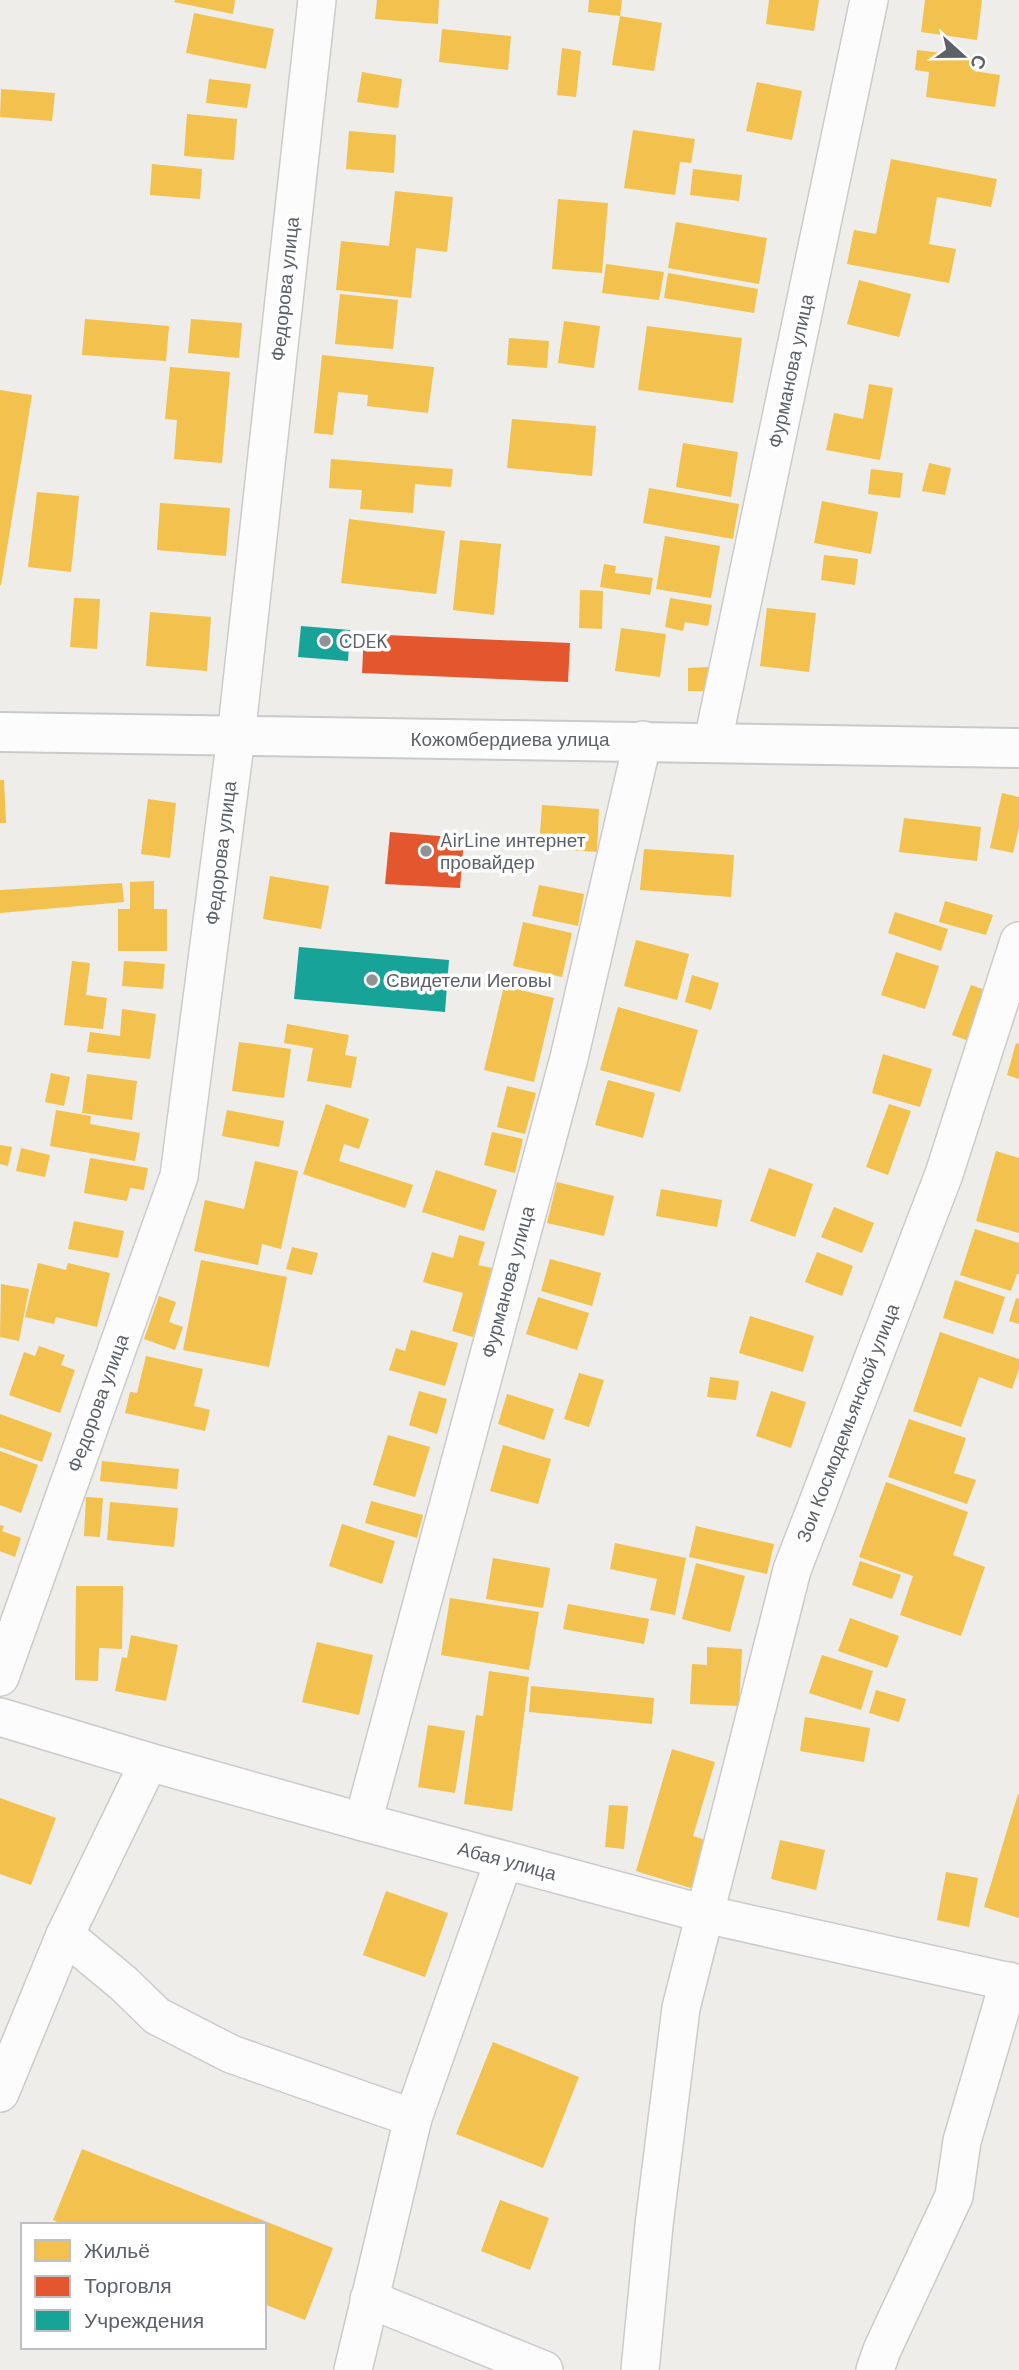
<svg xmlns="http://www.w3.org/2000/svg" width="1019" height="2370" font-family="'DM Sans',sans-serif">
<rect width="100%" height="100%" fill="#eeede9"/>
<g fill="#f2c14e">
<polygon points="175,0 235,0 233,14 174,2"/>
<polygon points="377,0 439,0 438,24 375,19"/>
<polygon points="589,0 622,0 620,16 588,12"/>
<polygon points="769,0 819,0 814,31 766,24"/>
<polygon points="925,0 982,0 977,40 921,32"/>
<polygon points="194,13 274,29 266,69 186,53"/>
<polygon points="620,16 662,23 654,71 612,65"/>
<polygon points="442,29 511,36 508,70 439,62"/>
<polygon points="562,48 581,51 576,97 557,95"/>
<polygon points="917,50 976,57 974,71 1000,75 995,107 926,97 929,72 915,70"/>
<polygon points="362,72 402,79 398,108 357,102"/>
<polygon points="209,79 251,84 247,108 206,103"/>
<polygon points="757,82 802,91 792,140 746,131"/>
<polygon points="1,89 55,93 52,121 0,117"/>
<polygon points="187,114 237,119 234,160 184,156"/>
<polygon points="633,130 695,139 691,163 680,162 675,195 624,188"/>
<polygon points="349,131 396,135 394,173 346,169"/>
<polygon points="891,159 997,179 991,207 937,197 929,244 956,249 949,283 847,264 854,230 876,234"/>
<polygon points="152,164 202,169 200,199 150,195"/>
<polygon points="693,169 742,175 739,201 690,195"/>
<polygon points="395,191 453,197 447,252 416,248 411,298 336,290 341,241 389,246"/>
<polygon points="558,199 608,203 602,273 552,269"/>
<polygon points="676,222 767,238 759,284 668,268"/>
<polygon points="606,264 664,272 659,300 602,293"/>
<polygon points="668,273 758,289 754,313 664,298"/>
<polygon points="859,280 911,294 899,337 847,324"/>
<polygon points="340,294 398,300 393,349 335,344"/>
<polygon points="85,319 169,326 166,361 82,355"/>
<polygon points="191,319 242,323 239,358 188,353"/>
<polygon points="564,321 600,326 594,368 558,363"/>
<polygon points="647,326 742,338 733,403 638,390"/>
<polygon points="509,338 549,341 547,368 507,365"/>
<polygon points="322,355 434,367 428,413 367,406 368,395 338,392 333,435 314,433"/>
<polygon points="170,367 230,372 222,463 174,459 177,420 165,419"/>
<polygon points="869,384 893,388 880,460 826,450 834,413 863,419"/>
<polygon points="0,390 32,395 1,585 0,585"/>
<polygon points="512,419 596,426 592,476 507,468"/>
<polygon points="683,443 738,452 731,497 676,487"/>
<polygon points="331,459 453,469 451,487 415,484 413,513 360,509 362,490 329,488"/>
<polygon points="929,463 951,468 945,495 922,491"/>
<polygon points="871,469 903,473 900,498 868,494"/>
<polygon points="649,488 739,504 733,539 643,523"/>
<polygon points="37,492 79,496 71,572 28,567"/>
<polygon points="822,501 878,512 871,554 814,543"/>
<polygon points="160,503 230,508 226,556 157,550"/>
<polygon points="349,519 445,531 436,594 341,583"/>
<polygon points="665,536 720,546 711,598 656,589"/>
<polygon points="460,540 501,544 494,615 453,610"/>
<polygon points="824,555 858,559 855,585 821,580"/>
<polygon points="604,564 616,566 615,573 653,578 650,595 600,587"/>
<polygon points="580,590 603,591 602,629 579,628"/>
<polygon points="74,598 100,599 97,649 70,647"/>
<polygon points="670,598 712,605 708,626 685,622 683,631 665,627"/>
<polygon points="767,608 816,613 809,672 760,666"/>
<polygon points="150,612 211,617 207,671 146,666"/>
<polygon points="621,628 666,634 660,677 615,671"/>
<polygon points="709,667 709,691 688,691 688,668"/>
<polygon points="0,780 4,780 6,823 0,823"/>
<polygon points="1002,793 1019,797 1019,827 1013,853 990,848"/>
<polygon points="148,799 176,803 170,858 141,854"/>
<polygon points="542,805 599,809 597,852 539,848"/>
<polygon points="904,818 981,827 977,861 899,852"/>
<polygon points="644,849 734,855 731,897 640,890"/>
<polygon points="270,876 329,886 321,929 263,919"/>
<polygon points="154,881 154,909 167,909 167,951 118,951 118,909 130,909 130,882"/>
<polygon points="122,883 124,902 0,913 0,890"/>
<polygon points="539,885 584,894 578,926 532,916"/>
<polygon points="945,901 993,915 986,935 939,922"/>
<polygon points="895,912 948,929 941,951 888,933"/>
<polygon points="523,922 572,933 562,977 513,966"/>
<polygon points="636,940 689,954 677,1000 624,986"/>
<polygon points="896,952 939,966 925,1009 881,995"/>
<polygon points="72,961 90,963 86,995 107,998 103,1029 64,1025"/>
<polygon points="124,961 165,964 163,989 122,986"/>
<polygon points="692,975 719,983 711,1010 685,1002"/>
<polygon points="971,985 991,992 972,1042 952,1035"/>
<polygon points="504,986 554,998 534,1082 484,1070"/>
<polygon points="618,1007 698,1030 680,1092 600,1070"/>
<polygon points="122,1009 156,1014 150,1059 87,1052 90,1032 120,1036"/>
<polygon points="287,1024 349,1035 345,1055 357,1057 351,1088 307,1081 313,1048 284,1043"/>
<polygon points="239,1042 291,1049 284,1098 232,1091"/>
<polygon points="1016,1043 1019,1044 1019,1079 1007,1075"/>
<polygon points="883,1054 932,1069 920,1107 872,1093"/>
<polygon points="51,1073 70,1077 64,1106 45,1102"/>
<polygon points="87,1074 137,1081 132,1120 82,1113"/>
<polygon points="608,1080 655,1093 643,1138 595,1125"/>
<polygon points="507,1086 536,1093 525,1134 497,1127"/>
<polygon points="326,1104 369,1119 359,1149 344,1144 339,1161 413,1185 405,1208 303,1174"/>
<polygon points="889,1104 911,1111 888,1175 866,1167"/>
<polygon points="56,1110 91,1116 90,1124 140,1133 135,1161 50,1146"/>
<polygon points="227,1110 284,1121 279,1147 222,1136"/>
<polygon points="492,1132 523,1139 515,1173 484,1165"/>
<polygon points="0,1145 12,1147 8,1166 0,1164"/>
<polygon points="21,1148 50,1155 45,1177 16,1171"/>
<polygon points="996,1151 1019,1158 1019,1233 976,1221"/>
<polygon points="90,1158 148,1168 144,1190 130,1188 127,1201 84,1193"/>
<polygon points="255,1161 298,1171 281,1249 262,1244 258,1265 194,1251 205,1200 244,1209"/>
<polygon points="769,1168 813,1184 795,1237 750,1221"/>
<polygon points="436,1170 497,1190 484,1231 422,1212"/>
<polygon points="557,1182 614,1196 604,1236 547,1223"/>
<polygon points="661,1189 722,1200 717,1227 656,1216"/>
<polygon points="834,1207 874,1223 862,1253 821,1237"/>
<polygon points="74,1221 124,1231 118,1258 68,1249"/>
<polygon points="975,1229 1019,1243 1019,1274 1017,1274 1011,1291 960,1275"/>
<polygon points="459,1235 485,1242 478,1265 492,1268 473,1337 452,1331 463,1293 423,1282 432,1252 453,1258"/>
<polygon points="292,1247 318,1253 312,1275 286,1269"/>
<polygon points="817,1252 853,1266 842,1296 805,1282"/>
<polygon points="550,1259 601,1273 592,1306 541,1291"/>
<polygon points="201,1260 287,1277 269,1367 183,1350"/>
<polygon points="38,1263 66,1270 68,1263 110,1273 97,1327 56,1317 54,1324 25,1317"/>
<polygon points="955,1280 1005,1297 993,1334 943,1318"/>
<polygon points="1,1284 29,1289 19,1341 0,1337"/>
<polygon points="159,1296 176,1302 169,1322 183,1327 175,1350 144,1339"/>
<polygon points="538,1297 589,1313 577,1350 526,1334"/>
<polygon points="1016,1298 1019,1299 1019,1324 1009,1321"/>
<polygon points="750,1316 814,1336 803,1372 739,1353"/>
<polygon points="411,1330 458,1343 445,1386 389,1370 396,1348 405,1351"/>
<polygon points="940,1332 1019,1359 1019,1369 1012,1389 979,1377 961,1427 913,1411"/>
<polygon points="39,1346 65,1355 61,1365 75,1370 60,1413 9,1395 24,1352 35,1356"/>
<polygon points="146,1356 203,1369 194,1406 210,1410 205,1431 125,1413 130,1392 137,1393"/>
<polygon points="579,1373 604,1380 589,1427 564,1419"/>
<polygon points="710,1377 739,1381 736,1400 707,1397"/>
<polygon points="419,1391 447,1399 437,1434 409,1425"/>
<polygon points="771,1391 806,1402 791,1448 756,1436"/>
<polygon points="507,1394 554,1409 544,1440 498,1424"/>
<polygon points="0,1414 52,1433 42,1462 0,1447"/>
<polygon points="909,1419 966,1438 954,1473 976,1480 967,1504 888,1477"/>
<polygon points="388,1435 430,1447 415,1497 373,1485"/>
<polygon points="503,1445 551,1459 538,1504 490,1491"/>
<polygon points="0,1451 38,1465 21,1513 0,1505"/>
<polygon points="102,1461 179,1469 177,1489 100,1481"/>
<polygon points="886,1482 968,1512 953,1555 985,1567 961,1636 900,1615 913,1576 859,1557"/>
<polygon points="86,1497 103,1498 100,1537 84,1536"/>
<polygon points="371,1501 423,1515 417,1538 365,1523"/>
<polygon points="110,1502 178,1508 174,1547 107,1540"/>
<polygon points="342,1524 395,1541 382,1584 329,1566"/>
<polygon points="0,1525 4,1526 2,1531 21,1538 15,1557 0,1551"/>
<polygon points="696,1526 774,1544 767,1574 689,1557"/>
<polygon points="615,1543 686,1558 675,1615 650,1610 657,1579 610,1569"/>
<polygon points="493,1558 550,1568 543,1608 486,1599"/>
<polygon points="860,1561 901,1575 892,1599 852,1585"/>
<polygon points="696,1563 745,1576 730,1632 682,1619"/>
<polygon points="76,1586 123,1586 122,1649 99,1648 98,1681 75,1680"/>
<polygon points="450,1598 539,1612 529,1670 441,1655"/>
<polygon points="568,1604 649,1619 644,1644 563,1629"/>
<polygon points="850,1618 899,1636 887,1668 838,1651"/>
<polygon points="131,1635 178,1645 166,1701 115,1691 122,1657 127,1658"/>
<polygon points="317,1642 373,1655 359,1715 302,1702"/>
<polygon points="707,1647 742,1649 739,1706 690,1704 692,1664 707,1665"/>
<polygon points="822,1655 873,1671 861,1710 809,1693"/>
<polygon points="489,1671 529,1677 512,1811 464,1804 476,1715 483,1716"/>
<polygon points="531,1686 654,1698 652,1724 529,1712"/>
<polygon points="876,1690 906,1699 899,1722 869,1713"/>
<polygon points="805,1717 870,1728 864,1762 800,1751"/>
<polygon points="428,1725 465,1731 455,1793 418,1787"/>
<polygon points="672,1749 715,1762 693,1836 709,1841 694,1889 636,1871"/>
<polygon points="1018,1794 1019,1795 1019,1918 984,1907"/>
<polygon points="0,1798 56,1818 31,1885 0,1874"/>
<polygon points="609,1805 628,1806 624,1849 605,1847"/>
<polygon points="780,1840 825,1850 816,1890 771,1879"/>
<polygon points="946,1872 978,1878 969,1927 937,1920"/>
<polygon points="386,1891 448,1913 425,1977 363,1955"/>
<polygon points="493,2042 579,2077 543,2168 456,2134"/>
<polygon points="82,2149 333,2248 305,2320 264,2304 264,2225 64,2225 53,2220"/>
<polygon points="500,2200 549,2218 530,2270 481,2251"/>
</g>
<g fill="#e4572e">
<polygon points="364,634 570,643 568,682 362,673"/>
<polygon points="390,832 464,838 460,888 385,884"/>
</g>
<g fill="#17a398">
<polygon points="301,626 350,630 348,661 298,657"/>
<polygon points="299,947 449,960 445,1012 294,999"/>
</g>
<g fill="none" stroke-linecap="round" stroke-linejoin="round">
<defs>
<g id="street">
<polyline points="713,741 869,0"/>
<polyline points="0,1677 179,1176 236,737 317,0"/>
<polyline points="0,1717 149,1762 363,1822 705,1914 1019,1984"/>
<polyline points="363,1822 569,1058 643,740"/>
<polyline points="65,1935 123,1983 157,2016 231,2054 413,2118"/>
<polyline points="0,2093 65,1935 149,1762"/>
<polyline points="369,2299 544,2370"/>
<polyline points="353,2370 413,2118 504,1860"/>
<polyline points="640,2370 654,2225 681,2008 792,1570 944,1174 1019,941"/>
<polyline points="875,2370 882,2350 954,2196 962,2141 1009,1981"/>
</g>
<path id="secondary" d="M 0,732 C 340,739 679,741 1019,748"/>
</defs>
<use href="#street" stroke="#cbcbcb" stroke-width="40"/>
<use href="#secondary" stroke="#c9caca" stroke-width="42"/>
<use href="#street" stroke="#fcfcfc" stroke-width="37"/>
<use href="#secondary" stroke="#fcfcfc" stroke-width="38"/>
</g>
<g fill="#909395" stroke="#fff" stroke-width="2.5">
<circle cx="325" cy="641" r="7"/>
<circle cx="426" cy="851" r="7"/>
<circle cx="372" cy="980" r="7"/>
</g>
<g text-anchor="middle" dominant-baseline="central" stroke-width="7" stroke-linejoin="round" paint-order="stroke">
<g font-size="19" fill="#5d6268" stroke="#fff">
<text transform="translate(285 289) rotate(-84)">Федорова улица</text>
<text transform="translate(791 371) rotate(-78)">Фурманова улица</text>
<text x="510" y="739">Кожомбердиева улица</text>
<text transform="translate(221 853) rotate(-83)">Федорова улица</text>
<text transform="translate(508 1282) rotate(-75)">Фурманова улица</text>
<text transform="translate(98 1403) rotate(-70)">Федорова улица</text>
<text transform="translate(848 1423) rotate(-69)">Зои Космодемьянской улица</text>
<text transform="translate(507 1861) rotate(15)">Абая улица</text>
</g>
<g font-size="19" fill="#5d6268" stroke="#fff" text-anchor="start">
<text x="339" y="641">CDEK</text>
<text x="440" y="840">AirLine интернет<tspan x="440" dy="22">провайдер</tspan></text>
<text x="386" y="980">Свидетели Иеговы</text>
</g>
</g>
<rect x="21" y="2223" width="245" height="126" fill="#ffffff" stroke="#bec0c3" stroke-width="2"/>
<rect x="35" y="2240" width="35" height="21" fill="#f2c14e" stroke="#bec0c3" stroke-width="2"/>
<text x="84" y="2258" font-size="21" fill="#5d6268">Жильё</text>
<rect x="35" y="2276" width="35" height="21" fill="#e4572e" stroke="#bec0c3" stroke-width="2"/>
<text x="84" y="2293" font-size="21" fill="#5d6268">Торговля</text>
<rect x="35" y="2310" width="35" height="21" fill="#17a398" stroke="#bec0c3" stroke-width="2"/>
<text x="84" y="2328" font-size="21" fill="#5d6268">Учреждения</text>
<g transform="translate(963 56) rotate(111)" stroke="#ffffff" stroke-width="5" paint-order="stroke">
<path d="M0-5L12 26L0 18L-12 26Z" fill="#5d6268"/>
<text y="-10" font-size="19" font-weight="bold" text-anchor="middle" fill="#5d6268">С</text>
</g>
</svg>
